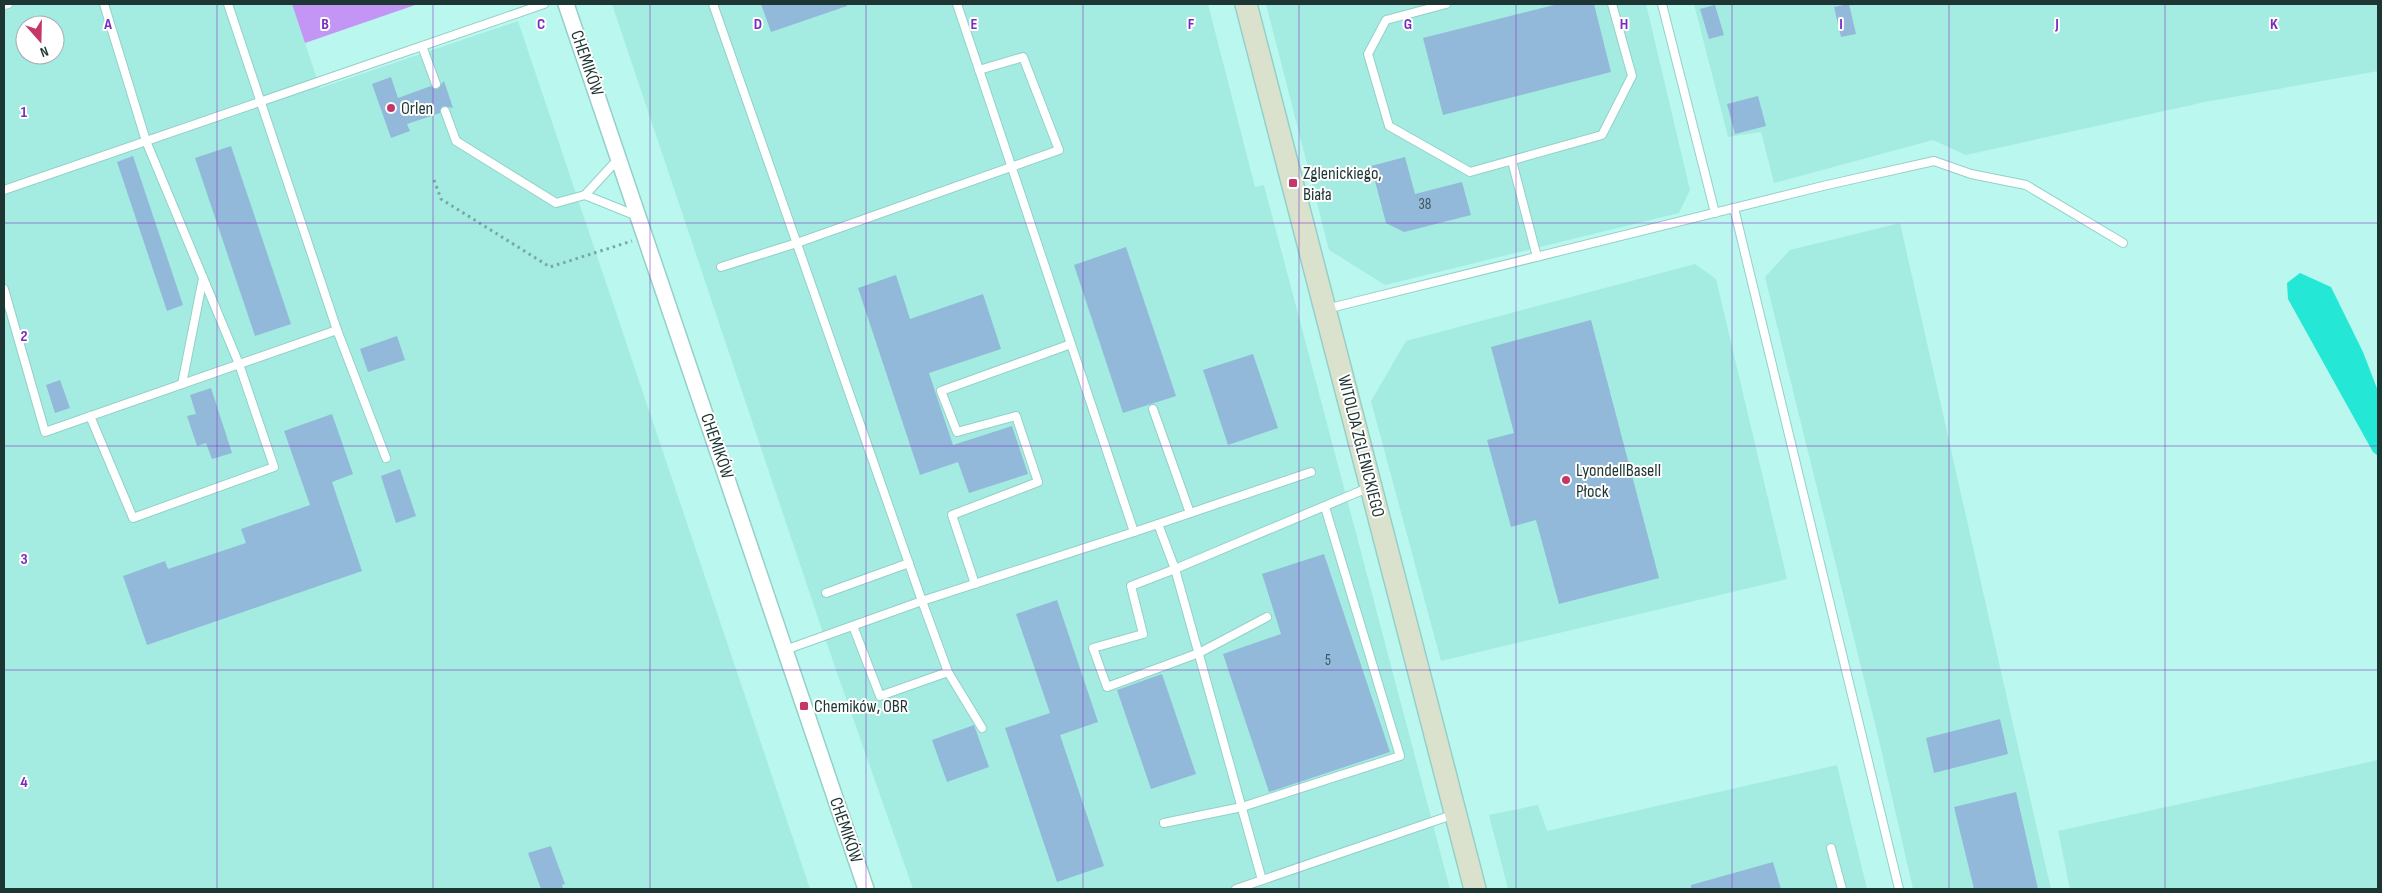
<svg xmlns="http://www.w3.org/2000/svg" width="2382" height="893" font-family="'Sofia Sans Condensed',sans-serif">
<rect width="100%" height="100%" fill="#baf8ef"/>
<g fill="#a4ebe1" fill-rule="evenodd">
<path d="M 4,4 L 292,4 L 320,88 L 518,21 L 810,889 L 4,889 ZM 25,25 L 55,25 L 55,55 L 25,55 Z"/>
<polygon points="612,4 1208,4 1255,187 1264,185 1450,889 913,889 820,624"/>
<polygon points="1266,4 1646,4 1690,190 1679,213 1385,285 1329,250"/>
<polygon points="1694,4 2378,4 2378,71 2205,102 1966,155 1933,140 1774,183 1761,132 1728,137"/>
<polygon points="1900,223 2009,707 2051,889 1913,889 1878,736 1765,277 1790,250"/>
<polygon points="1695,264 1716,279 1787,579 1441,661 1371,401 1406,341"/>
<polygon points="2378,760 2378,889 2070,889 2058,831"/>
<polygon points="1837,765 1867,889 1508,889 1489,815 1538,805 1547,831"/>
</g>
<polygon fill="#c395f5" points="292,4 418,4 305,43"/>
<polygon fill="#24e7d6" points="2300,273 2331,287 2363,352 2378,391 2378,456 2373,452 2288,299 2287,283"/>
<g fill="#93b9da">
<polygon points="761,4 847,4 847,6 771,32"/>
<polygon points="1558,4 1594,4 1611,72 1443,115 1423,38"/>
<polygon points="1849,4 1856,34 1841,37 1834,7"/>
<polygon points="1715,5 1724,35 1709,39 1700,9"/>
<polygon points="391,77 398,98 431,86 437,89 444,81 453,108 443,106 440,113 407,124 410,131 391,138 372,84"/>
<polygon points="1758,96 1766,126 1735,134 1727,104"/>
<polygon points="231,146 291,324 255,336 195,158"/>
<polygon points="133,156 183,305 167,311 117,162"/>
<polygon points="1405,157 1415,194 1462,182 1471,215 1404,232 1386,223 1371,166"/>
<polygon points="1126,247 1176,396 1123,413 1074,265"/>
<polygon points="896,275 910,319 983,294 1001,349 929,373 953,445 1012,426 1028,474 969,493 958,462 920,475 858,288"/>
<polygon points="1591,320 1659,578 1559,604 1536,520 1511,527 1487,440 1514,433 1491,347"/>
<polygon points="397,336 405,360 368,372 360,349"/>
<polygon points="1253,354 1278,428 1228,445 1203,370"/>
<polygon points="60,380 70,408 55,413 46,385"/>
<polygon points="211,388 232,453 212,459 206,443 197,446 187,416 196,414 190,395"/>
<polygon points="332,414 353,474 332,482 362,571 147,645 123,576 165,561 168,569 246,543 241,529 310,505 284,431"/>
<polygon points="400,469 416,516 396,523 381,476"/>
<polygon points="1324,554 1390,752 1269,792 1223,654 1281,634 1262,574"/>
<polygon points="1057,600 1098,722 1060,735 1104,866 1057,882 1005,728 1050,713 1016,614"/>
<polygon points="1162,674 1196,774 1151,789 1117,690"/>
<polygon points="2000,719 2008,754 1934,773 1926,738"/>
<polygon points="974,725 989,767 947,782 932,740"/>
<polygon points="2016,792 2038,889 1974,889 1954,807"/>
<polygon points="551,846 565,884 562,885 563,889 541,889 528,853"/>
<polygon points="1773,862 1781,889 1691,889 1691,885"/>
</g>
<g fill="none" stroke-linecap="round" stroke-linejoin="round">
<defs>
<g id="lane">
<polyline points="228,4 337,330"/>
<polyline points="713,4 922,601 785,650"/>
<polyline points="957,4 1134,532 1158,524 1175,569 1370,487"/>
<polyline points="1446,4 1386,20 1368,54 1389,126 1470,172 1602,135 1632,76 1612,4"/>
<polyline points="1662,4 1715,213"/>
<polyline points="4,5 8,4"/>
<polyline points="422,46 436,84"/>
<polyline points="445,111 456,141 556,203 585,195 637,216"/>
<polyline points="1512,161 1537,257"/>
<polyline points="4,190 544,4"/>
<polyline points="585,195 619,158"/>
<polyline points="1734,208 1899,889"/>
<polyline points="721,267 797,243 1059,150 1023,57 979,70"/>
<polyline points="4,289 45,432 337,330 386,458"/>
<polyline points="1326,309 1827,185 1934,161 1971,174 2026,185 2123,243"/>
<polyline points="182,384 203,278"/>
<polyline points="1153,409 1190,513"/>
<polyline points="90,416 133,518 274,467 239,364 146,141 104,4"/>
<polyline points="1158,524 1311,472"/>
<polyline points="975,584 952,515 1038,482 1016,416 957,432 941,391 1071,344"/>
<polyline points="826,593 909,563"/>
<polyline points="853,626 880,696 948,672 922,601 1134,532"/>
<polyline points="948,672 982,728"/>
<polyline points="1164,823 1242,807 1400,756 1325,507"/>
<polyline points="1831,848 1842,889"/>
<polyline points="1262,880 1175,569 1131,586 1143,634 1093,648 1107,687 1199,653 1267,617"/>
<polyline points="1236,889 1455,814"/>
</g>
<polyline id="street" points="566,4 866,889"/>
<polyline id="secondary" points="1246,4 1475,889"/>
</defs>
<use href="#lane" stroke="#94d0c8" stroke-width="10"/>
<use href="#street" stroke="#94d0c8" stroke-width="18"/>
<use href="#secondary" stroke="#94d0c8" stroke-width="24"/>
<polyline stroke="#79a8a1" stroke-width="3" stroke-dasharray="2.5 4" stroke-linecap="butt" points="434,180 441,199 550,267 632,241"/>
<use href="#lane" stroke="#fff" stroke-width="8"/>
<use href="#street" stroke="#fff" stroke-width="15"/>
<use href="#secondary" stroke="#dae2ce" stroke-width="21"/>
</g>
<path fill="none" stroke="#7b2cbf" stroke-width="1" stroke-opacity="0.55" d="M 217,4 L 217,889M 433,4 L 433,889M 650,4 L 650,889M 866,4 L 866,889M 1083,4 L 1083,889M 1299,4 L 1299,889M 1516,4 L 1516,889M 1732,4 L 1732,889M 1949,4 L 1949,889M 2165,4 L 2165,889M 4,223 L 2378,223M 4,446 L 2378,446M 4,670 L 2378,670"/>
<g fill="#c53766" stroke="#fff" stroke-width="2">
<circle cx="391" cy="108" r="5"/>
<rect x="1288" y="178" width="10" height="10" rx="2.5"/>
<circle cx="1566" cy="480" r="5"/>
<rect x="799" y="701" width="10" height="10" rx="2.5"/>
</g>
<g text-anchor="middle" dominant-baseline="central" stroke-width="4" stroke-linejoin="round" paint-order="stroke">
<g font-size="15" fill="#3b575d">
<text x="1425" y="204">38</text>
<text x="1328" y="660">5</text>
</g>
<g font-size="18" fill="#1e3633" stroke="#fff">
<text transform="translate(587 63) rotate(71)">CHEMIKÓW</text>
<text transform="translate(717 446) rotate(71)">CHEMIKÓW</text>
<text transform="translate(1361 446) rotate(76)">WITOLDA ZGLENICKIEGO</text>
<text transform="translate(846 830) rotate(71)">CHEMIKÓW</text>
</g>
<g font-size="18" fill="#1e3633" stroke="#fff" text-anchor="start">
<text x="401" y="108">Orlen</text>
<text x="1303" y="173">Zglenickiego,<tspan x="1303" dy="21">Biała</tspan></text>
<text x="1576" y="470">LyondellBasell<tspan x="1576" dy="21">Płock</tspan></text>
<text x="814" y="706">Chemików, OBR</text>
</g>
</g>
<g font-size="16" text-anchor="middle" font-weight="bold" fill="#7b2cbf" stroke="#fff" stroke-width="4" stroke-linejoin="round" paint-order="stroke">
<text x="108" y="29">A</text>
<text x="325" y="29">B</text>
<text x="541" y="29">C</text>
<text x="758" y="29">D</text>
<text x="974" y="29">E</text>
<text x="1191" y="29">F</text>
<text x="1408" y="29">G</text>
<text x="1624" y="29">H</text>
<text x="1841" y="29">I</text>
<text x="2057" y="29">J</text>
<text x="2274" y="29">K</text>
<text x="24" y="117">1</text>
<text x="24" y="341">2</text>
<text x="24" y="564">3</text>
<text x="24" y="787">4</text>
</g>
<rect width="2382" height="893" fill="none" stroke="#1e3633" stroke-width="10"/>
<g transform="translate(40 40) rotate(160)"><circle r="24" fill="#ffffff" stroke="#a5afad"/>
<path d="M0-4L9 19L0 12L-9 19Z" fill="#c53766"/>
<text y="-8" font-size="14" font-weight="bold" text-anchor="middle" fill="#1e3633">N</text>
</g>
</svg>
